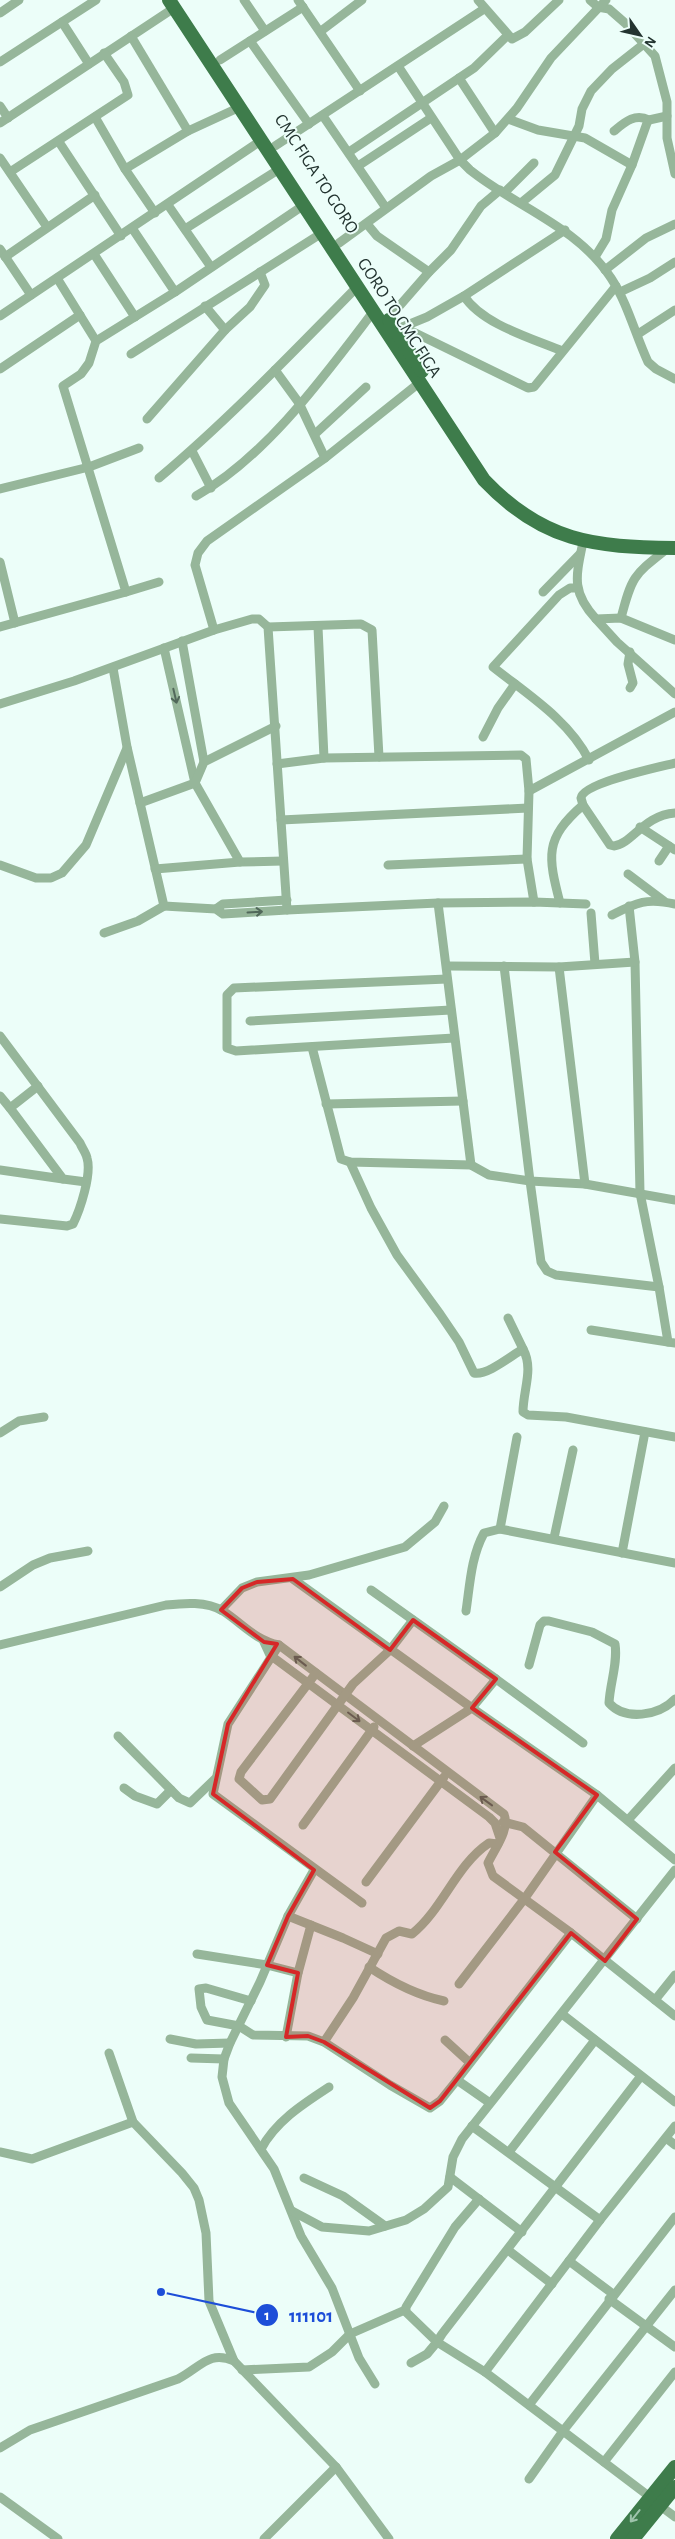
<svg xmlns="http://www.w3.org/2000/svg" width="675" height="2539" font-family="'Alegreya Sans',sans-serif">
<rect width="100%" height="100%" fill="#ecfef9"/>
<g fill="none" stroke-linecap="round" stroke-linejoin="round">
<g stroke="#96b69a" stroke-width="9">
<polyline points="244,0 265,31"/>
<polyline points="298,0 360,91"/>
<polyline points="478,0 512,39 525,32 559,0"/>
<polyline points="590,0 598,7 609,9 625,23 655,56 667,102 667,138 675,174"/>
<polyline points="0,13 19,0"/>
<polyline points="62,22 89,64"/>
<polyline points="321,31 362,0"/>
<polyline points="131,36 188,131"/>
<polyline points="250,41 309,124"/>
<polyline points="220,60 303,7"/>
<polyline points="0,62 96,0"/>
<path d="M 398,66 L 460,160 L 470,170 C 516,207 577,226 611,278 C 628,304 635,334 648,362 L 656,369 L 675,379"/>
<polyline points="459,78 495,133"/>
<polyline points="0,106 8,118"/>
<polyline points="323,116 386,208"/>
<polyline points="95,117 125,169 155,213"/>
<polyline points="508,119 538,130 585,138 632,165"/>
<polyline points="0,123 174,8"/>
<path d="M 614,131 C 625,122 635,113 649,120"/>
<polyline points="59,142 121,236"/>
<polyline points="275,146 484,9"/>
<polyline points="349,152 474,68 507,36"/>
<polyline points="0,158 47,227"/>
<polyline points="358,166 431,118"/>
<polyline points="125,169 188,131 240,107"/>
<polyline points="10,172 128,95 124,82 104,53"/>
<polyline points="505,192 534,163"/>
<polyline points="521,203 555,175 579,126 582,109 591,91 612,69 645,43"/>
<polyline points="168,205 211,267"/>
<polyline points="367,224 377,236 429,272"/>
<polyline points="132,228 175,292"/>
<polyline points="185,229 281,168"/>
<polyline points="339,243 431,176 460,160 495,133 517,108 551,58 606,0"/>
<polyline points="0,249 31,295"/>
<polyline points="94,254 135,317"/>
<polyline points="5,257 95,195"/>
<polyline points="595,257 606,239 612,210 632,165 647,123 649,120 667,116"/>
<polyline points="605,270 646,238 675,224"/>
<polyline points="57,278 96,341"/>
<polyline points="620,292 650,278 675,262"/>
<path d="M 464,296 C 482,324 531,338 562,351"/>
<polyline points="205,306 225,330"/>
<polyline points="0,316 262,140"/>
<polyline points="388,319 429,272 451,250 481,206 500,190"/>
<polyline points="403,327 528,388 534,387 543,376 616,286"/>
<polyline points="400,328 427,317 464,296 565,230"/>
<polyline points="638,334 675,310"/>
<polyline points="131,354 322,233"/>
<polyline points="0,369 80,315"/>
<polyline points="275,370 299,403 325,458"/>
<polyline points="147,419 225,330 250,307 265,285 260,272"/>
<polyline points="315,434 366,387"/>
<polyline points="192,451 211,488"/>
<path d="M 159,478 C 229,419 293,352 357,287"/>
<polyline points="0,489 89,467 139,448"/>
<path d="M 196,496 C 266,457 325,375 373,312"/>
<path d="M 583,542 C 576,576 571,592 596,619 L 621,618 L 675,640"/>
<polyline points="0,562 15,623"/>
<polyline points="159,582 126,592 63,386 81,374 89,363 96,341 175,292 304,205"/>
<path d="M 577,588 L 570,588 L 559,595 L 493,667 C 527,694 569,720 589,760"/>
<polyline points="543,592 580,554"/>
<path d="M 621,618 C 632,575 634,575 668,548"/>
<polyline points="596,619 617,642 675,694"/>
<polyline points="0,627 126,592"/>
<polyline points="268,627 361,624 372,630 379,757"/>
<polyline points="214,630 195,565 198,553 207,541 325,458 419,383"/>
<polyline points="182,641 204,762"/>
<polyline points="164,648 195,783 240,862 283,861"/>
<polyline points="630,652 628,664 633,683 630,688"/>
<polyline points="113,668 127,747 164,906 216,909 223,914 287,910"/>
<polyline points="0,704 74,681 214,630 252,619 259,619 268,627 287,910 438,903 471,1165"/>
<polyline points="483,737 498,708 515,684"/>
<polyline points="324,758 521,755 526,759 529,791 675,712"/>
<path d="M 675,763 C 659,767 583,783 581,798 L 583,805 L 610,845 L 614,846 C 632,844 644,815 675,813"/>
<polyline points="277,764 324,758 318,627"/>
<polyline points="529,791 527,859 534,902"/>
<polyline points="140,803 195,783 204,762 276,726"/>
<polyline points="281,820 528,808"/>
<polyline points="640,827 675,850"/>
<polyline points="659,861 669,846"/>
<polyline points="0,865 36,878 51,878 62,873 86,845 127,748"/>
<polyline points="388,865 527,859"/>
<polyline points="155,869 240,862"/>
<polyline points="628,874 664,901"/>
<polyline points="438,903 534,902 586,904"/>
<path d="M 560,903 C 548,856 544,839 583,805"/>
<polyline points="629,906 635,962 640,1193 659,1287 668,1342 675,1343"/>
<polyline points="216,909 223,904 287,900"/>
<polyline points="591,913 595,964"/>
<path d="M 612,915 C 637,902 647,898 675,904"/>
<polyline points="104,933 138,921 164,906"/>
<polyline points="447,966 559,967 635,962"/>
<polyline points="504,966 530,1181 585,1184 675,1200"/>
<polyline points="559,967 585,1184"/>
<polyline points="447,979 234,988 227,995 227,1048 236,1051 454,1038"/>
<polyline points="250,1021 451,1010"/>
<path d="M 0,1036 L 80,1143 C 82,1148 86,1153 87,1158 C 92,1174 80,1210 73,1224 L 67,1226 L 0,1219"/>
<polyline points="312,1047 341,1159 350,1162 471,1165 489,1175 530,1181 541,1262 547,1271 556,1275 659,1287"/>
<polyline points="38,1086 10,1108 63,1179 86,1182"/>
<polyline points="0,1096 10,1108"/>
<polyline points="326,1104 463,1101"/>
<path d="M 350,1162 L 371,1208 L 397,1255 L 440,1314 L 459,1342 L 474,1373 C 487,1376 512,1355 523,1349 C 534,1369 523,1390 523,1412 L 528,1415 L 566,1417 L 675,1437"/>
<polyline points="0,1170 63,1179"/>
<polyline points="508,1318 523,1349"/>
<polyline points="591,1330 668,1342"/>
<polyline points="0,1433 19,1421 44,1417"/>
<polyline points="517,1437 500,1529 675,1563"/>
<polyline points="554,1538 573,1450"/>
<polyline points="622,1553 645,1432"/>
<polyline points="293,1579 472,1708 496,1679 583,1743"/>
<polyline points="0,1587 33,1565 50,1558 88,1551"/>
<polyline points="371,1590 496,1679"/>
<polyline points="221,1610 242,1588 257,1582 309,1575 405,1547 435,1522 444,1506"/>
<path d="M 466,1611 C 470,1584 471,1557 484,1533 L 500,1529"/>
<polyline points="264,1642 270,1655 489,1817 495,1823 500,1838"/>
<path d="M 0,1645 L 166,1605 C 184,1603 206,1601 223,1611 C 243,1624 255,1640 279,1645 L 504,1814 C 510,1830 495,1848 488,1863 L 493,1876 L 571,1933 L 675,2016"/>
<polyline points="279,1645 228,1724 213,1794 362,1903"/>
<path d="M 529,1665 L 540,1625 L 544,1621 L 549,1621 L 592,1632 L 615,1644 C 618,1663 610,1683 609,1703 C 625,1721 659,1716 675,1699"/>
<polyline points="316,1673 241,1772 239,1779 262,1800 270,1799 353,1684 390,1650 413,1620"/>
<polyline points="118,1736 179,1798 190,1803 215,1779"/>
<polyline points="413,1746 472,1708 597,1795"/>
<polyline points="124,1788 135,1796 157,1804 171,1790"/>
<polyline points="628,1820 675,1768"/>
<polyline points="503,1822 523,1827 637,1919"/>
<polyline points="303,1825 374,1727"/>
<polyline points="314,1870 288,1916 260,1982 230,2043 224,2059 222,2077 229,2103 274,2169 301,2236 332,2288 359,2358 375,2384"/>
<polyline points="366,1882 444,1777"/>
<polyline points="288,1916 343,1938 378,1954"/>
<polyline points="197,1954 267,1965 298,1973"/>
<path d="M 369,1967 C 393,1983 416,1995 444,2001"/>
<polyline points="459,1984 525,1898 597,1795 675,1860"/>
<polyline points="655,2000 675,1975"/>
<polyline points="251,2001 206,1988 199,1989 201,2007 207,2020 239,2026 253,2035 308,2036 324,2042 390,2085 430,2108 440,2101 457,2080"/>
<polyline points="562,2014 675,2102"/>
<polyline points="286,2037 298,1973 311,1925"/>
<polyline points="170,2039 196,2044 230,2043"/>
<polyline points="445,2040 469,2062"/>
<path d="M 324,2042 L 353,1998 L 386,1938 L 399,1931 L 412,1934 C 443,1909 456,1865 489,1843 L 498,1844"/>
<polyline points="109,2053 133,2122 182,2173 194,2188 199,2200 206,2233 209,2301 234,2361"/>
<polyline points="191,2058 224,2059"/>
<polyline points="490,2103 457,2080 571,1933"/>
<polyline points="472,2126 600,2220"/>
<polyline points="666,2138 675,2145"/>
<path d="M 261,2149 C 276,2121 303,2104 329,2087"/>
<polyline points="0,2152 32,2159 133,2122"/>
<polyline points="509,2152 595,2040"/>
<polyline points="450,2177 522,2232"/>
<polyline points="304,2178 343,2196 385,2226"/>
<polyline points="292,2211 322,2227 369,2231 406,2220 424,2209 448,2187 453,2157 462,2139 675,1870"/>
<polyline points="508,2250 552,2284"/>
<polyline points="569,2261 613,2294"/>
<polyline points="609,2299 675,2347"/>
<polyline points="411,2363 427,2354 437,2342 406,2312 406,2307 455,2227 479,2199"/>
<polyline points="242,2370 309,2367 332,2352 350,2334 405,2310"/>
<polyline points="485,2372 437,2342 442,2334 641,2076"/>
<polyline points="529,2405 675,2217"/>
<path d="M 0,2448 L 30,2430 L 178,2379 C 201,2367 209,2350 234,2361 L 336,2467 L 389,2539"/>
<polyline points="604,2462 675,2372"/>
<polyline points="529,2479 563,2431 675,2290"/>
<polyline points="0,2497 58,2539"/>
<polyline points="650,2497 485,2372 600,2220 675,2126"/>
<polyline points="659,2505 675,2517"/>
<polyline points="264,2539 336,2467"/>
</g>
<g stroke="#3e7c4b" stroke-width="14">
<path d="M 169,0 L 484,480 C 543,542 594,547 675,548"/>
<polyline points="389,320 422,371"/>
<polyline points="617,2539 675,2467"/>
<polyline points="633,2539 675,2487"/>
</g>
</g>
<defs><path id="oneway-shaft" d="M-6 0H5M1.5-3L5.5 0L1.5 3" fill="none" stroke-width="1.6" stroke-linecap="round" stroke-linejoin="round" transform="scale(1.25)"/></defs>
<g stroke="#51685a">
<use href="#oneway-shaft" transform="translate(175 696) rotate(77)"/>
<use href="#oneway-shaft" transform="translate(255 912) rotate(-3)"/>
<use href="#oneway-shaft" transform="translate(300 1661) rotate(-142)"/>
<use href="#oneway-shaft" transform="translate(354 1717) rotate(37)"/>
<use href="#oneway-shaft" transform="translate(486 1801) rotate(-144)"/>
</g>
<use stroke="#9ec4ab" href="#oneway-shaft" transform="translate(635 2516) rotate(128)"/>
<path fill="#d62828" fill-opacity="0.2" stroke="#d62828" stroke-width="4" stroke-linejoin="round" d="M 293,1579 L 390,1650 L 413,1620 L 496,1679 L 472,1708 L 597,1795 L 555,1852 L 637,1919 L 605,1961 L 571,1933 L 440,2101 L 430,2108 L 324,2042 L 308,2036 L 286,2037 L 298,1973 L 267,1965 L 288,1916 L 314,1870 L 213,1794 L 228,1724 L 277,1644 L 264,1642 L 221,1610 L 242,1588 L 257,1582 Z"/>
<g text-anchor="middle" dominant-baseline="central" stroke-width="4" stroke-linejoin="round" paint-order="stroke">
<g font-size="18" fill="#233430" stroke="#ecfef9">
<text transform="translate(316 174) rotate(57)">CMC FIGA TO GORO</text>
<text transform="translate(399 318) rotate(57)">GORO TO CMC FIGA</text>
</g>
</g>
<path fill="none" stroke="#1d4ed8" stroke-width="2" d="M161 2292L267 2315"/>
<g fill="#1d4ed8" stroke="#ecfef9" stroke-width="2">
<circle cx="161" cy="2292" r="5"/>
<circle cx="267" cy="2315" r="12"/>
</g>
<g font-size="15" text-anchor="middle" font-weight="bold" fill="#fff">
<text x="267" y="2320">1</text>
</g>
<g font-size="19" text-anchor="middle" font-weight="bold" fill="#1d4ed8" stroke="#ecfef9" stroke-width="4" stroke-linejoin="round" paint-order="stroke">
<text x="311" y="2322">111101</text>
</g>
<g transform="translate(640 35) rotate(124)" stroke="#ecfef9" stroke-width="4" paint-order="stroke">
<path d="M0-4L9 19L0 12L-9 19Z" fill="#233430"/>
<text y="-8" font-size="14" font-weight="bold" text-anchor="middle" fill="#233430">N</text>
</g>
</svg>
